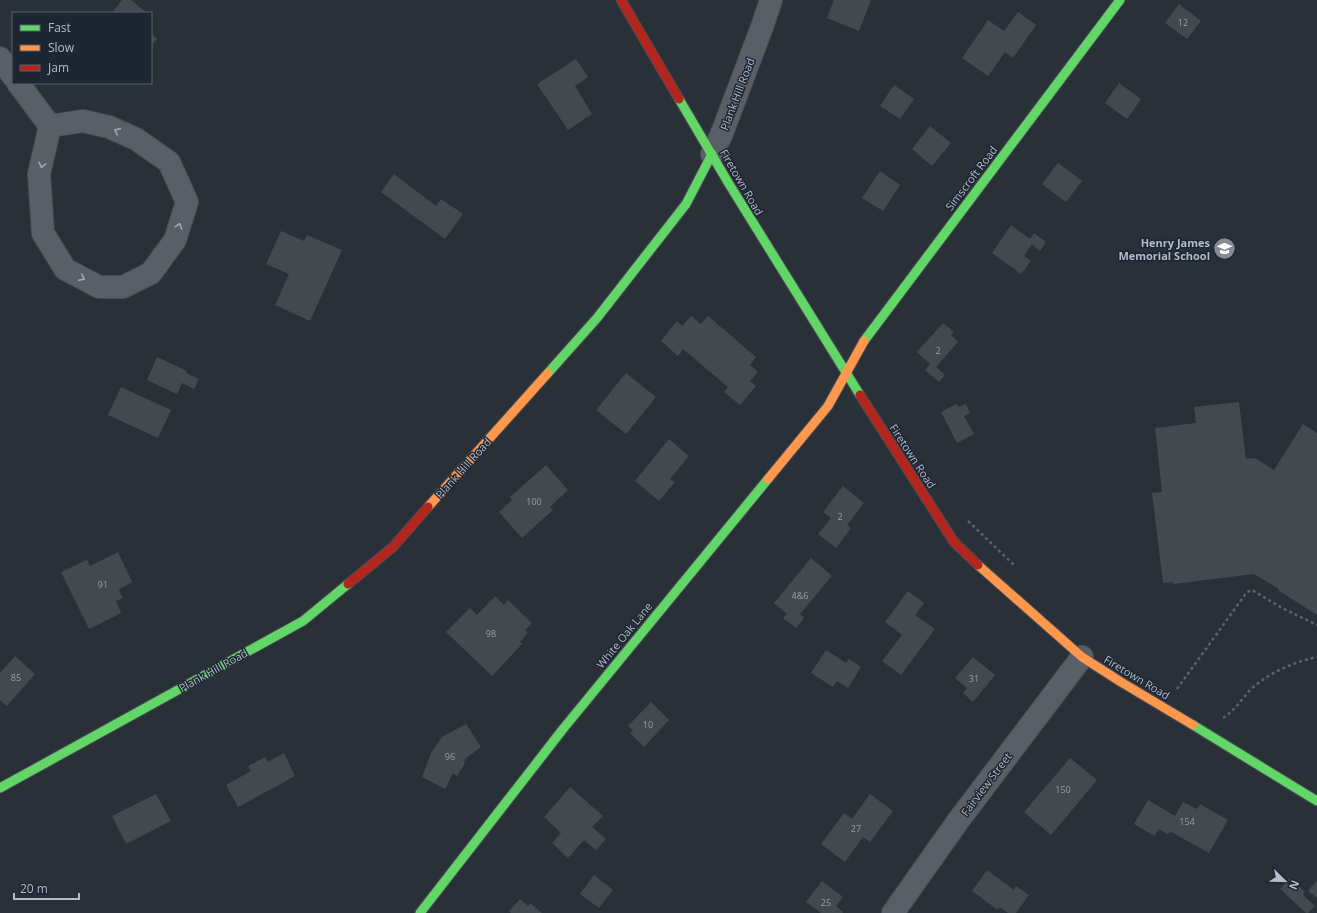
<svg xmlns="http://www.w3.org/2000/svg" width="1317" height="913" font-family="'Open Sans',sans-serif">
<rect width="100%" height="100%" fill="#2a3038"/>
<g fill="#444950">
<polygon points="122,0 131,0 147,13 112,13"/>
<polygon points="834,0 871,0 859,31 827,18"/>
<polygon points="1179,4 1201,21 1187,39 1165,23"/>
<polygon points="1018,12 1036,25 1013,58 1005,52 988,76 962,58 988,20 1004,31"/>
<polygon points="151,34 157,39 151,46"/>
<polygon points="576,59 588,77 575,86 592,114 568,130 537,84"/>
<polygon points="1119,83 1141,99 1127,119 1105,103"/>
<polygon points="894,85 914,99 900,119 880,106"/>
<polygon points="930,126 951,143 932,166 912,149"/>
<polygon points="1058,163 1082,181 1066,202 1042,184"/>
<polygon points="880,171 900,185 883,211 862,198"/>
<polygon points="394,174 436,206 441,199 463,214 445,239 381,192"/>
<polygon points="1011,225 1030,239 1034,233 1046,242 1040,251 1032,244 1024,256 1031,261 1021,274 992,253"/>
<polygon points="281,231 304,241 307,235 342,250 310,321 275,305 289,274 266,264"/>
<polygon points="691,316 701,324 708,316 756,357 750,365 758,372 750,381 756,386 740,405 724,392 728,387 683,349 678,356 661,341 677,321 682,326"/>
<polygon points="943,323 954,332 951,335 958,342 936,367 945,375 939,382 925,370 930,364 917,352"/>
<polygon points="157,357 187,371 186,373 199,379 194,389 182,383 177,394 147,380"/>
<polygon points="626,373 656,397 626,434 596,410"/>
<polygon points="121,387 171,410 158,438 108,415"/>
<polygon points="1239,402 1246,459 1255,458 1274,470 1303,424 1317,433 1317,615 1278,590 1279,589 1254,574 1173,584 1173,582 1163,583 1152,493 1162,492 1155,428 1196,423 1194,407"/>
<polygon points="957,404 958,407 966,404 970,413 964,416 974,434 957,443 941,412"/>
<polygon points="669,439 689,456 670,479 675,482 659,501 635,481"/>
<polygon points="546,465 568,490 550,507 553,510 522,538 499,512 512,500 510,497"/>
<polygon points="843,486 864,503 847,525 851,528 836,548 818,534 831,518 823,512"/>
<polygon points="118,552 132,582 121,588 119,591 123,598 116,601 121,613 89,629 61,572 87,560 90,566"/>
<polygon points="811,558 832,576 800,614 804,618 796,628 783,618 787,614 774,603"/>
<polygon points="908,591 924,603 915,615 935,629 901,675 882,661 902,635 885,622"/>
<polygon points="495,596 504,605 508,600 532,623 525,630 528,633 520,642 522,644 492,676 446,632 470,608 477,615"/>
<polygon points="826,650 846,663 849,659 861,667 848,688 837,681 833,687 811,673"/>
<polygon points="15,656 35,674 7,706 0,700 0,673"/>
<polygon points="973,657 995,675 973,702 963,693 967,688 955,678"/>
<polygon points="651,702 669,720 644,747 630,733 633,730 628,726"/>
<polygon points="466,724 481,747 465,759 464,765 457,776 453,773 445,789 422,777 431,753 442,737"/>
<polygon points="284,753 295,776 238,807 226,785 251,771 248,766 265,757 268,762"/>
<polygon points="1070,758 1097,780 1051,835 1024,812"/>
<polygon points="570,787 603,816 592,827 606,839 596,850 584,840 568,858 552,843 561,833 544,817"/>
<polygon points="156,794 171,821 126,844 112,816"/>
<polygon points="870,794 893,811 870,842 863,837 845,862 821,844 844,813 852,819"/>
<polygon points="1148,800 1175,816 1183,802 1197,809 1200,804 1228,820 1209,853 1171,832 1167,834 1159,829 1154,836 1134,824"/>
<polygon points="987,870 1014,890 1016,886 1029,895 1016,913 1008,913 1000,907 998,910 972,891"/>
<polygon points="594,875 613,890 599,908 580,894"/>
<polygon points="1290,878 1305,892 1303,895 1315,906 1308,913 1306,913 1280,889"/>
<polygon points="1317,880 1317,898 1308,891"/>
<polygon points="822,881 843,897 836,906 843,912 842,913 821,913 806,902"/>
<polygon points="520,899 528,906 530,903 542,913 511,913 509,911"/>
</g>
<g fill="none" stroke-linecap="round" stroke-linejoin="round">
<defs>
<g id="street">
<polyline points="0,58 13,76"/>
<polyline points="18,83 50,126 39,174 43,233 65,269 99,287 123,287 151,273 175,240 187,202 169,162 136,139 109,127 83,121 50,126"/>
<polyline points="712,154 722,133 762,27 771,0"/>
<polyline points="893,913 958,821 1082,657"/>
</g>
<g id="fast">
<polyline points="679,99 729,184 860,395"/>
<polyline points="864,341 1120,0"/>
<polyline points="548,373 597,318 686,204 712,154"/>
<polyline points="1193,725 1317,801"/>
<polyline points="0,788 303,621 348,584"/>
<polyline points="420,913 563,729 768,479"/>
</g>
<g id="slow">
<polyline points="768,479 828,406 864,341"/>
<polyline points="428,507 548,373"/>
<polyline points="978,565 1082,657 1121,682 1193,725"/>
</g>
<g id="jam">
<polyline points="621,0 679,99"/>
<polyline points="860,395 954,542 978,565"/>
<polyline points="348,584 393,547 428,507"/>
</g>
</defs>
<use href="#street" stroke="#484c53" stroke-width="24"/>
<use href="#fast" stroke="#484c53" stroke-width="11"/>
<use href="#slow" stroke="#484c53" stroke-width="11"/>
<use href="#jam" stroke="#484c53" stroke-width="11"/>
<g stroke="#5d636a" stroke-width="2.5" stroke-dasharray="3 3" stroke-linecap="butt">
<polyline points="968,521 1015,566"/>
<polyline points="1177,689 1247,592 1252,590 1282,608 1317,625"/>
<path d="M 1223,718 C 1235,710 1242,699 1251,689 C 1269,673 1293,662 1317,657"/>
</g>
<use href="#street" stroke="#5a5e66" stroke-width="22"/>
<use href="#fast" stroke="#63d668" stroke-width="9"/>
<use href="#slow" stroke="#ff974d" stroke-width="9"/>
<use href="#jam" stroke="#b3261e" stroke-width="9"/>
</g>
<defs><path id="oneway-chevron" d="M-2-3.5L2.5 0L-2 3.5" fill="none" stroke-width="1.6" stroke-linecap="round" stroke-linejoin="round"/></defs>
<g stroke="#a2a9b5">
<use href="#oneway-chevron" transform="translate(117 131) rotate(-156)"/>
<use href="#oneway-chevron" transform="translate(42 165) rotate(103)"/>
<use href="#oneway-chevron" transform="translate(179 226) rotate(-73)"/>
<use href="#oneway-chevron" transform="translate(82 278) rotate(27)"/>
</g>
<defs>
<symbol id="school-disc" viewBox="-11 -11 22 22"><circle r="9.5" fill="#848b96" stroke="#1d2633"/><path d="M0-5L7-2L0 1L-7-2ZM-4 1L0 2.5L4 1V4Q0 6-4 4Z" fill="#fff"/></symbol>
</defs>
<g fill-rule="evenodd">
<use href="#school-disc" x="1212" y="236" width="25" height="25"/>
</g>
<g text-anchor="middle" dominant-baseline="central" stroke-width="3" stroke-linejoin="round" paint-order="stroke">
<g font-size="9" fill="#989fab">
<text x="1183" y="22">12</text>
<text x="938" y="350">2</text>
<text x="534" y="501">100</text>
<text x="840" y="516">2</text>
<text x="103" y="584">91</text>
<text x="800" y="595">4&amp;6</text>
<text x="491" y="633">98</text>
<text x="16" y="677">85</text>
<text x="974" y="678">31</text>
<text x="648" y="724">10</text>
<text x="450" y="756">96</text>
<text x="1063" y="789">150</text>
<text x="1187" y="821">154</text>
<text x="856" y="828">27</text>
<text x="826" y="902">25</text>
</g>
<g font-size="11" fill="#b4bcc9" stroke="#1d2633">
<text transform="translate(737 94) rotate(-69)">Plank Hill Road</text>
<text transform="translate(971 178) rotate(-53)">Simscroft Road</text>
<text transform="translate(742 182) rotate(60)">Firetown Road</text>
<text transform="translate(913 456) rotate(57)">Firetown Road</text>
<text transform="translate(463 468) rotate(-48)">Plank Hill Road</text>
<text transform="translate(624 635) rotate(-51)">White Oak Lane</text>
<text transform="translate(213 670) rotate(-29)">Plank Hill Road</text>
<text transform="translate(1137 677) rotate(31)">Firetown Road</text>
<text transform="translate(986 784) rotate(-53)">Fairview Street</text>
</g>
<g font-size="11" font-weight="bold" fill="#b4bcc9" stroke="#1d2633" text-anchor="end">
<text x="1210" y="242">Henry James<tspan x="1210" dy="13">Memorial School</tspan></text>
</g>
</g>
<rect x="12" y="12" width="140" height="72" fill="#1d2633" stroke="#59626f"/>
<rect x="20" y="25" width="20" height="6" fill="#63d668" stroke="#59626f"/>
<text x="48" y="32" font-size="12" fill="#b4bcc9">Fast</text>
<rect x="20" y="45" width="20" height="6" fill="#ff974d" stroke="#59626f"/>
<text x="48" y="52" font-size="12" fill="#b4bcc9">Slow</text>
<rect x="20" y="65" width="20" height="6" fill="#b3261e" stroke="#59626f"/>
<text x="48" y="72" font-size="12" fill="#b4bcc9">Jam</text>
<g transform="translate(1285 881) rotate(113)" stroke="#1d2633" stroke-width="3" paint-order="stroke">
<path d="M0-3L7 15L0 10L-7 15Z" fill="#b4bcc9"/>
<text y="-6" font-size="11" font-weight="bold" text-anchor="middle" fill="#b4bcc9">N</text>
</g>
<path d="M14 893v6h65v-6" fill="none" stroke="#b4bcc9" stroke-width="2"/>
<text x="20" y="893" font-size="12" fill="#b4bcc9" stroke="#1d2633" stroke-width="3" paint-order="stroke">20 m</text>
</svg>
